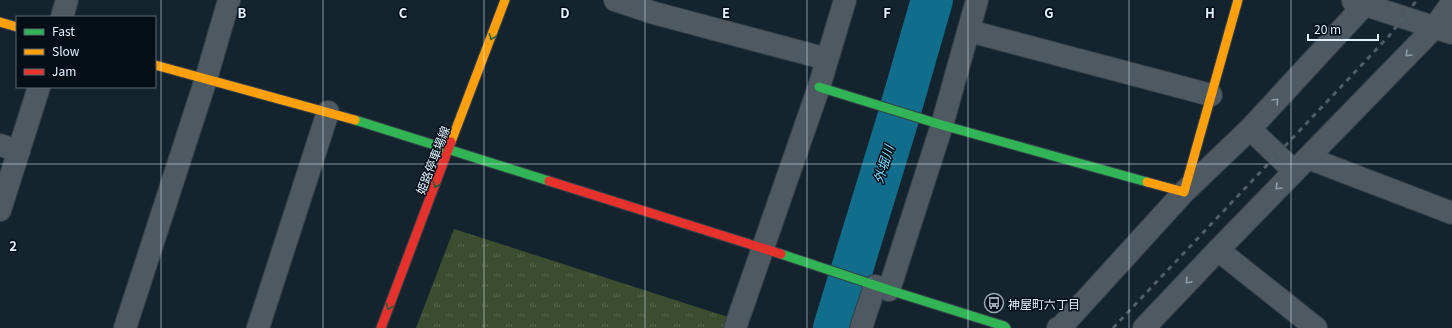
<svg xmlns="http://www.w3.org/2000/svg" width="1452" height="328" font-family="Georgia,'Noto Sans JP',serif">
<defs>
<pattern id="park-tufts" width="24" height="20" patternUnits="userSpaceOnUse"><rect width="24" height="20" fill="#3c4c2f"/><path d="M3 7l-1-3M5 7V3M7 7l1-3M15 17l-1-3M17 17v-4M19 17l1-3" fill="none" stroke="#58664e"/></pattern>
</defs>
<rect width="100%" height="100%" fill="#14242e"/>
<polygon fill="url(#park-tufts)" points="454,229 728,317 724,328 416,328"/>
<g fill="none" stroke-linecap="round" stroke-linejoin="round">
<polyline stroke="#106e8c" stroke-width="42" points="834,328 896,125 932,0"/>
<defs>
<g id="street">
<polyline points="615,0 654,13 827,59"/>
<polyline points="1353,1 1452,33"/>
<polyline points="62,17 67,0"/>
<polyline points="969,31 1211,95"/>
<polyline points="1250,129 1294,171"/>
<polyline points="0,145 19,151"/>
<polyline points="1308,158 1452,213"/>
<polyline points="0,210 39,87"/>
<polyline points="1218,250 1316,328"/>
<polyline points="889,290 942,125 977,0"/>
<polyline points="125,328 206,79 229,0"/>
<polyline points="258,328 328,112"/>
<polyline points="735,328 819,87 845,0"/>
<polyline points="861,328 875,286"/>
<polyline points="1058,328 1062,326 1184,192 1250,129 1369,0"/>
<polyline points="1144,328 1218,250 1434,28 1452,3"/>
</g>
<g id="fast">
<polyline points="819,87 942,125 1147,182"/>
<polyline points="355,120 549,181"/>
<polyline points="781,254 889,290 1004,326 1006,328"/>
</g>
<g id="slow">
<polyline points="0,22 17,27"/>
<polyline points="155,65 355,120"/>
<polyline points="451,142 505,0"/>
<polyline points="1147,182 1184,192 1238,0"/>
</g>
<g id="jam">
<polyline points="549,181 781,254"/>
<polyline points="381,328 451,142"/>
</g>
</defs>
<use href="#street" stroke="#343f47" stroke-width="24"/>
<use href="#fast" stroke="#343f47" stroke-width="11"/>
<use href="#slow" stroke="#343f47" stroke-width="11"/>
<use href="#jam" stroke="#343f47" stroke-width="11"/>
<use href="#street" stroke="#4e5961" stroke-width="22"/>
<use href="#fast" stroke="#30b455" stroke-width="9"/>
<use href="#slow" stroke="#ff9f0a" stroke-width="9"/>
<use href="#jam" stroke="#e5322d" stroke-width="9"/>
<polyline stroke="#515d65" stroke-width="3" stroke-dasharray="5 5" stroke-linecap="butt" points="1113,328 1389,36 1417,0"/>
</g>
<defs><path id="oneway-chevron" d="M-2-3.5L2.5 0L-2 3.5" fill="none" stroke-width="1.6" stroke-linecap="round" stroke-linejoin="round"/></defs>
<g stroke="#1a6136">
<use href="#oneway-chevron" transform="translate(492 37) rotate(111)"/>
<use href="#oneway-chevron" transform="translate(436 185) rotate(111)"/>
<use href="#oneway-chevron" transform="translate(389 307) rotate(111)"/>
</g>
<g stroke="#909ea8">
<use href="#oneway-chevron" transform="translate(1408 54) rotate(134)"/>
<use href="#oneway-chevron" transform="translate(1276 101) rotate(-47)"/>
<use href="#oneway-chevron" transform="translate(1278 187) rotate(134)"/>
<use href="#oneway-chevron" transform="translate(1188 281) rotate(133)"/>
</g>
<path fill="none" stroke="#e1f2fe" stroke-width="1" stroke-opacity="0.55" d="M 161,0 L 161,328M 323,0 L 323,328M 484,0 L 484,328M 645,0 L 645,328M 807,0 L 807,328M 968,0 L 968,328M 1129,0 L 1129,328M 1291,0 L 1291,328M 0,164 L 1452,164"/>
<defs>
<symbol id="bus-ring" viewBox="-11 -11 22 22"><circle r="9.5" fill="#040e17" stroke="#99aab5" stroke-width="1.5"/><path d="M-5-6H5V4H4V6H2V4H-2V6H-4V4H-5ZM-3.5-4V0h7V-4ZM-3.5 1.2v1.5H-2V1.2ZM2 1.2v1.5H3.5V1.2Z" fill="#99aab5"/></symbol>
</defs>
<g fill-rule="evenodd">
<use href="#bus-ring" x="983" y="292" width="22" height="22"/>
</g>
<g text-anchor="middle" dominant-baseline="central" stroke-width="3" stroke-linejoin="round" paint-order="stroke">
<g font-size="12" fill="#e1f2fe" stroke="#040e17">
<text transform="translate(432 160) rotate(-69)">姫路停車場線</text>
</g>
<g font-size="12" fill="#e1f2fe" stroke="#040e17" text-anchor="start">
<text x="1008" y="303">神屋町六丁目</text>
</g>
<g font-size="13" font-style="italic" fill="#7ed9fe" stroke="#040e17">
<text transform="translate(883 164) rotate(-73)">外堀川</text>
</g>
</g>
<g font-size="13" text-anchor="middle" font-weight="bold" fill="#e1f2fe" stroke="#040e17" stroke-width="3" stroke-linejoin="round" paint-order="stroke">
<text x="242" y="18">B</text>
<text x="403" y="18">C</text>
<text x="565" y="18">D</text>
<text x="726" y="18">E</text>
<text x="887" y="18">F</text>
<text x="1049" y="18">G</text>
<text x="1210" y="18">H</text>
<text x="13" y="251">2</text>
</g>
<rect x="16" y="16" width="140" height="72" fill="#040e17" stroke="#5c6973"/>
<rect x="24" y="29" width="20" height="6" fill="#30b455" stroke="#5c6973"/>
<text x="52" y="36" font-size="12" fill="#e1f2fe">Fast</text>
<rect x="24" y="49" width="20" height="6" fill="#ff9f0a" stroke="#5c6973"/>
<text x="52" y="56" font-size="12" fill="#e1f2fe">Slow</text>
<rect x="24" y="69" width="20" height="6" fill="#e5322d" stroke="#5c6973"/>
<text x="52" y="76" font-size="12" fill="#e1f2fe">Jam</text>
<path d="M1308 34v6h70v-6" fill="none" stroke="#e1f2fe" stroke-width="2"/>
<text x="1314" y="34" font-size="12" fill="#e1f2fe" stroke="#040e17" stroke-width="3" paint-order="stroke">20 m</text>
</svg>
